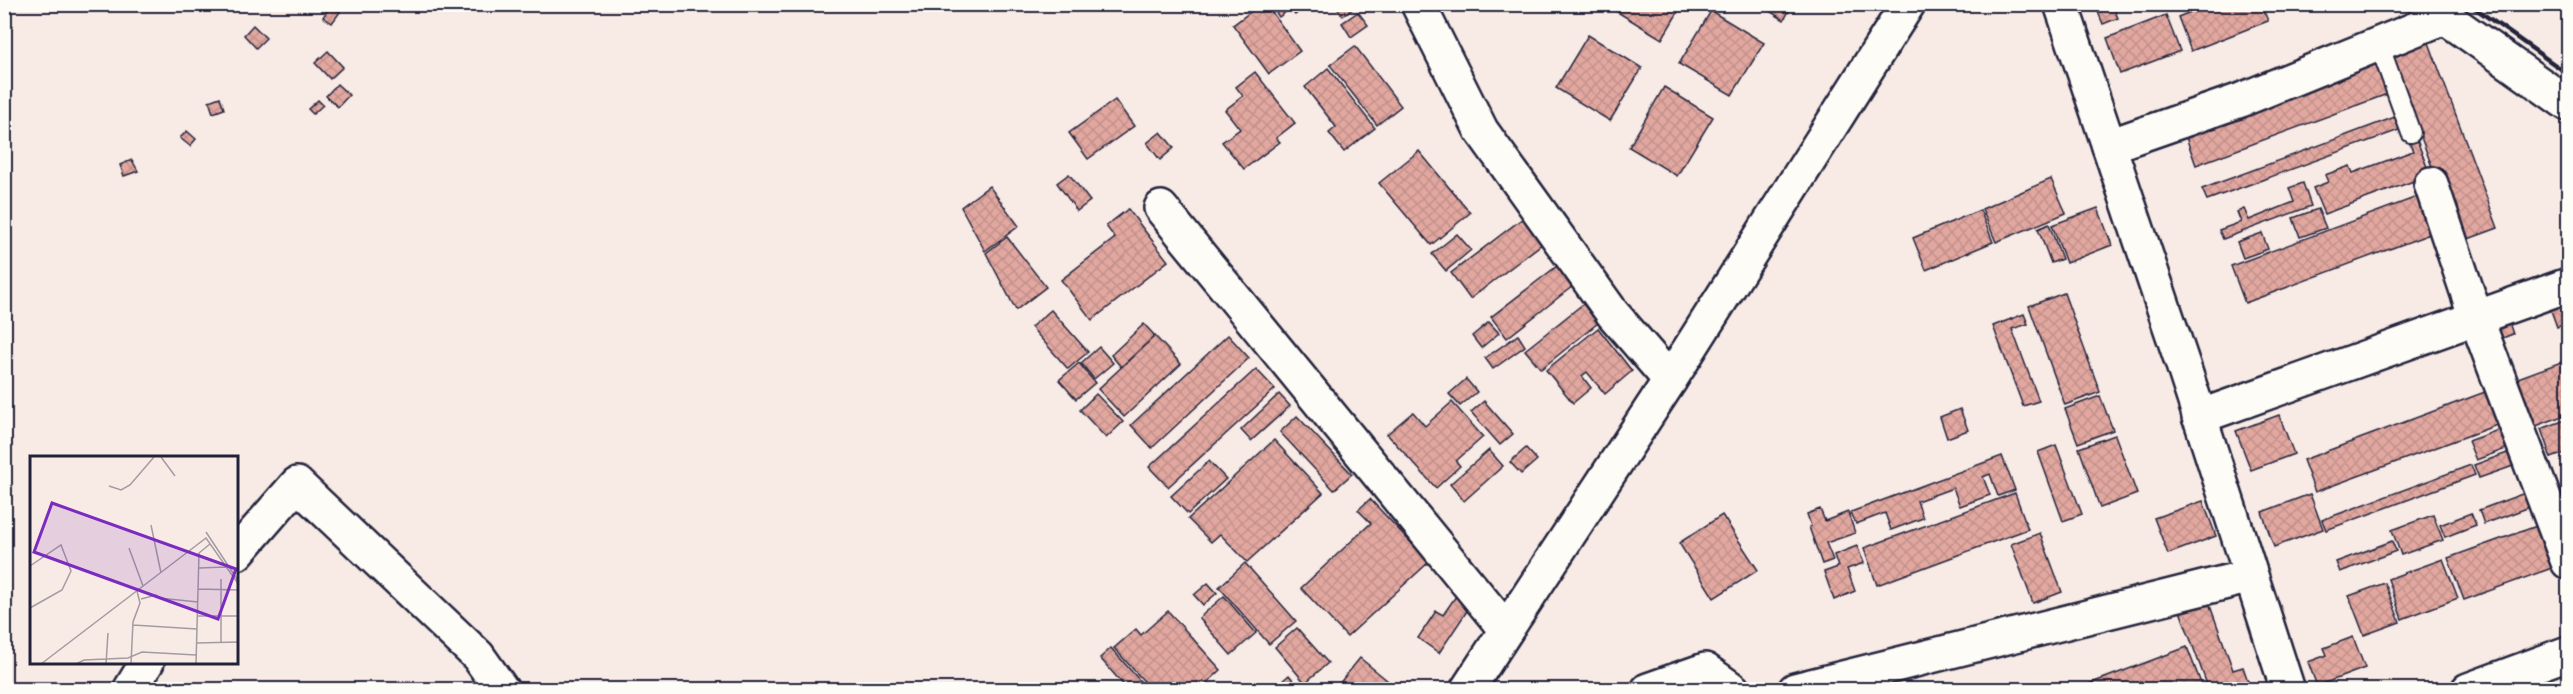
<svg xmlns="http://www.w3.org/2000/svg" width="2573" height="694" font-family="'Balsamiq Sans',sans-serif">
<defs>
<pattern id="building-cross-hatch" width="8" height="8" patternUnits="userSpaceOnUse" patternTransform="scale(1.5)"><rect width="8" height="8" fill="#e2a8a0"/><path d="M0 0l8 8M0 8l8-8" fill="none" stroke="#c2908b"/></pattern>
</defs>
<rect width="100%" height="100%" fill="#f8ebe6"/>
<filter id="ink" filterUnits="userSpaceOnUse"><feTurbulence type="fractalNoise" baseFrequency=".0167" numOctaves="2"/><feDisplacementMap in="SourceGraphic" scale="12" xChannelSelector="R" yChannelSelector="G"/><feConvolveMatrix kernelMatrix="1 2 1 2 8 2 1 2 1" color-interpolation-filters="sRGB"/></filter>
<g filter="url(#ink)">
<g fill="url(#building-cross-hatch)" stroke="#22223b" stroke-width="1.5">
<polygon points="1261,4 1266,4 1300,51 1269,74 1233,25"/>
<polygon points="1270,4 1308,4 1295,15 1290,9 1279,17"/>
<polygon points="1334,4 1359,4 1343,16"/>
<polygon points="1611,4 1683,4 1662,39 1609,7"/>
<polygon points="1758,4 1793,4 1784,20"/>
<polygon points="2196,4 2261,4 2268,21 2191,51 2178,17 2198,9"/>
<polygon points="331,5 340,12 332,23 323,17"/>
<polygon points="2113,6 2118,18 2103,24 2098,12"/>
<polygon points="1711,11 1764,43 1732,95 1679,64"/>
<polygon points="1358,12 1368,25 1351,37 1342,23"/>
<polygon points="2166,15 2180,51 2120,74 2107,38"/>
<polygon points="253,25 266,38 256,48 244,35"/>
<polygon points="1588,35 1642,68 1610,121 1556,88"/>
<polygon points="2428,40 2498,228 2460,242 2390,54"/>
<polygon points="1355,46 1401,106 1377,125 1330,65"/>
<polygon points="328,51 343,67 330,79 315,63"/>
<polygon points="2377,57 2390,93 2196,165 2183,129"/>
<polygon points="1328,68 1375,128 1344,152 1329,133 1336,127 1305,87"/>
<polygon points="1255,72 1295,123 1276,138 1280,142 1244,169 1222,142 1240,129 1225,110 1243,96 1236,87"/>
<polygon points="337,84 349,95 338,107 326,96"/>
<polygon points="1664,87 1713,117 1677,176 1629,147"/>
<polygon points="220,97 224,109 213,113 209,101"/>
<polygon points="318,100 323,105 313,114 308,109"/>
<polygon points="1115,100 1134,126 1088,159 1069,133"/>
<polygon points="2395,117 2399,130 2207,200 2202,189"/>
<polygon points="187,131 196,139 190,146 180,138"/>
<polygon points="1161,132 1174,148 1160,160 1147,143"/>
<polygon points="2417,140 2430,175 2324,214 2313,188 2328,182 2325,175 2350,166 2353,173 2413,151 2409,142"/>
<polygon points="1419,151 1470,213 1431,245 1379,183"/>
<polygon points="132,160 138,171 124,176 120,165"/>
<polygon points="1069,174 1090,201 1077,211 1057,183"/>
<polygon points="2051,179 2066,213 1996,242 1982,209"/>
<polygon points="2303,183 2311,206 2223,239 2219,230 2241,222 2237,212 2244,209 2249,220 2294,202 2289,188"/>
<polygon points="989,186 1019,226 985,251 961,207"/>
<polygon points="2425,194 2438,231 2245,303 2231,266"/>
<polygon points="2098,208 2112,245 2066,263 2052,225"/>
<polygon points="1128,209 1168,261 1092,320 1061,280 1115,238 1106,226"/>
<polygon points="2318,209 2326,228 2300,237 2293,218"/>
<polygon points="1980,210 1993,242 1926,270 1913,238"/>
<polygon points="1523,218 1543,243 1470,299 1451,273"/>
<polygon points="2049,224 2062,259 2051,263 2038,229"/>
<polygon points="2262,233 2268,249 2243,258 2237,242"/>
<polygon points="1457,234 1471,250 1446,271 1432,254"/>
<polygon points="1007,237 1046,287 1016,310 986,253"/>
<polygon points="1557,266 1573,286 1507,338 1491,317"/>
<polygon points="2064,293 2100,392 2065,405 2029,306"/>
<polygon points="2568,298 2568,323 2557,327 2549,305"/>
<polygon points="1583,304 1598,323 1541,369 1525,350"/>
<polygon points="1051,310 1088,352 1068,369 1031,327"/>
<polygon points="2024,314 2028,324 2012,329 2039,401 2023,406 1993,326"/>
<polygon points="2507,317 2513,334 2495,341 2489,324"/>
<polygon points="1489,322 1499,333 1481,348 1472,336"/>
<polygon points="1144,324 1155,336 1121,367 1111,355"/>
<polygon points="1598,328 1632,371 1605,394 1587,372 1582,376 1591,388 1573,403 1546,370"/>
<polygon points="1228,335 1249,358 1152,448 1131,425"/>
<polygon points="1518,335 1525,346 1493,369 1485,358"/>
<polygon points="1155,336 1181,364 1124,417 1098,389"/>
<polygon points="1099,347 1113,363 1094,379 1081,363"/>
<polygon points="2564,361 2568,373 2568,414 2528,429 2510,381"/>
<polygon points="1079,363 1095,383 1076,399 1059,380"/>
<polygon points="1256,369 1275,389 1168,487 1149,467"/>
<polygon points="1466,379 1477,392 1460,406 1449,394"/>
<polygon points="2493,389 2505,422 2315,492 2303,460"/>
<polygon points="1096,394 1123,422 1106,438 1080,410"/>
<polygon points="1279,394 1290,406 1251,441 1241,430"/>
<polygon points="2100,396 2113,430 2078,443 2065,409"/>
<polygon points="1484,401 1513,434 1500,445 1471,412"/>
<polygon points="1452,402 1483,437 1456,461 1460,466 1436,488 1387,434 1413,412 1425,426"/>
<polygon points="1960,409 1968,430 1947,438 1940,417"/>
<polygon points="2279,415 2294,454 2251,470 2236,431"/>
<polygon points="1297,416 1352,474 1334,490 1280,432"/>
<polygon points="2568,419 2568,452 2551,458 2541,429"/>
<polygon points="2504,428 2511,447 2476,460 2468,441"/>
<polygon points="2115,435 2137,494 2100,508 2079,448"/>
<polygon points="1274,440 1323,493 1247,562 1220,534 1211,542 1188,519"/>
<polygon points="2056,445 2082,514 2063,521 2038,452"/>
<polygon points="1526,448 1537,460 1521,474 1510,462"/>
<polygon points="1489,450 1503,466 1464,501 1450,484"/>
<polygon points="2513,451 2519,464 2479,478 2474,465"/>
<polygon points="2002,456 2015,490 1998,496 1990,474 1983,477 1990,495 1960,506 1953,488 1917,501 1923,518 1891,530 1885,513 1856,524 1851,512"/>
<polygon points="1209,461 1226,479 1188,514 1171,496"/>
<polygon points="2471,465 2475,475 2326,530 2322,520"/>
<polygon points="2533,490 2538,504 2484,524 2479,510"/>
<polygon points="2015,493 2028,529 1877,585 1864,548"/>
<polygon points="2310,494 2323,529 2274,547 2262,512"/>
<polygon points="1370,499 1429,562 1347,637 1301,588 1371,523 1358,510"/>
<polygon points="2203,501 2216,536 2168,554 2154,518"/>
<polygon points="1820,509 1825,521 1848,512 1855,533 1826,543 1833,560 1822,564 1809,527 1811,526 1807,514"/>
<polygon points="2471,513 2476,525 2445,537 2440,525"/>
<polygon points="1722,515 1758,570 1714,598 1679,543"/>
<polygon points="2433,515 2443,540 2401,555 2392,530"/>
<polygon points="2545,523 2560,565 2464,600 2448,558"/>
<polygon points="2040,533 2062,592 2033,603 2011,544"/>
<polygon points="2392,541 2396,551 2340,572 2336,562"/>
<polygon points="1857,546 1864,563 1847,569 1855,591 1834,600 1824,572 1838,567 1834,555"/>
<polygon points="2443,559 2458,598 2402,619 2388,579"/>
<polygon points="1245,563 1296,621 1269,644 1219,587"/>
<polygon points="1208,583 1217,593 1203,605 1194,595"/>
<polygon points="2385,583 2400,622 2364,635 2349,596"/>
<polygon points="1224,596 1256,633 1231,655 1199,618"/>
<polygon points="1456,596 1471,605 1439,653 1418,638 1436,611 1443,615"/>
<polygon points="2208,600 2233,670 2243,667 2251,690 2209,690 2180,611"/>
<polygon points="1168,611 1221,670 1199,690 1152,690 1114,648 1136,629 1141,635"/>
<polygon points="1297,628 1328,663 1305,683 1275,647"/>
<polygon points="2353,637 2365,668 2317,686 2308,662 2327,655 2324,648"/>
<polygon points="2187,647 2202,686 2192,690 2073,690"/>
<polygon points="1111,648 1148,690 1128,690 1100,658"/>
<polygon points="1360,658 1399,690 1334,690"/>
<polygon points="1289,675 1301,690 1272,690"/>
</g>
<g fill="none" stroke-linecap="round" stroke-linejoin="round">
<defs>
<polyline id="lane" points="2379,44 2411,133"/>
<g id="street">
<polyline points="1418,4 1481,130 1613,314 1670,380"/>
<polyline points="2061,4 2184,368 2288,690"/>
<polyline points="2428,5 2568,104"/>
<polyline points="2109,146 2241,100 2445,17"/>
<polyline points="2431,184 2476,318 2568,562"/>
<polyline points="1161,208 1506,630"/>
<polyline points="2199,417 2568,285"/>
<polyline points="237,553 297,484 478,656 502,690"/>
<polyline points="130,690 147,662"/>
<polyline points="1467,690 1670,380 1908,4"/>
<polyline points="1648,690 1705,670 1733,690"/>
<polyline points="1795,690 2251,576"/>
<polyline points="2468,690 2568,653"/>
</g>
</defs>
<use href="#lane" stroke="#22223b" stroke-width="22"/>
<use href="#street" stroke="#22223b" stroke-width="38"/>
<use href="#lane" stroke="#fdfcf7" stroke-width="18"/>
<use href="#street" stroke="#fdfcf7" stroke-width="33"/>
<polyline stroke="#22223b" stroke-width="4.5" points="2469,4 2568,74"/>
</g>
</g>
<g transform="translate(30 456)">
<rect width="208" height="208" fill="#f8ebe6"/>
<path fill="none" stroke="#a29ba2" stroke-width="1.5" d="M 131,1 L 145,20M 79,30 L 91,34 L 100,29 L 124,1M 121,69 L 131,117M 176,76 L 209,126M 99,92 L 113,130M 0,110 L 31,89 L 41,115 L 32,134 L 0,152M 169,112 L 196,111M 191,123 L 191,186M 168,133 L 209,134M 111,143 L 126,139 L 129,142 L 168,146M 167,160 L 209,160M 103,169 L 167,173M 166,187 L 209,186M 11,208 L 176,82 L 209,129M 46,208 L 54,204 L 98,202 L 112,196 L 166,199M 76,208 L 78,177M 101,208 L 103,166 L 110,147 L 107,135M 166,208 L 169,97 L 180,88"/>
<path fill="#7b2cbf" fill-opacity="0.15" stroke="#7b2cbf" stroke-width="3" d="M 22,47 L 206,113 L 188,163 L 4,96 Z"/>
<rect width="208" height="208" fill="none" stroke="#22223b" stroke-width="3"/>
</g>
<rect width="2573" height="694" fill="none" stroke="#fdfcf7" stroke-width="24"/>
<rect x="12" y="12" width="2549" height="670" fill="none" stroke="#22223b" stroke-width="2" filter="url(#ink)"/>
</svg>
